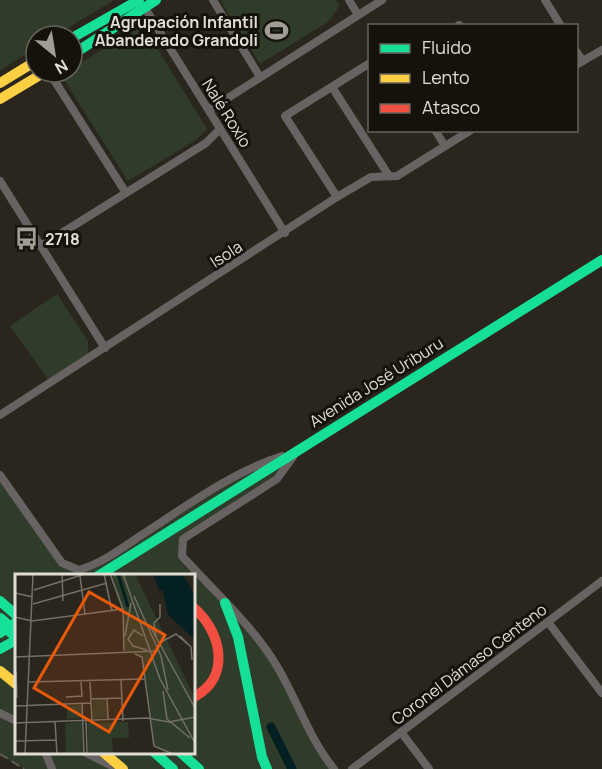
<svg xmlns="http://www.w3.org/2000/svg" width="602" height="769" font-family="Manrope,sans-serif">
<rect width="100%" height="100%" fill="#2a261e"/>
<g fill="#2f3c29" fill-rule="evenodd">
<polygon points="0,0 114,0 55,36 36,36 36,48 0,70"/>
<polygon points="220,0 335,0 340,5 328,22 260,64"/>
<polygon points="143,25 207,129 196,140 128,181 61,75 72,72 72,68"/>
<polygon points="57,294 88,341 88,354 48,379 10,326"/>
<path d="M 297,451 L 277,479 L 183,539 L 180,549 L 278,668 L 334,769 L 24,769 L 0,754 L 0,475 L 69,567 L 92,566 L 220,485 ZM 16,576 L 194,576 L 194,752 L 16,752 Z"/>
</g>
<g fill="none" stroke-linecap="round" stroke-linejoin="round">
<polyline stroke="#042022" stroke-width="9" points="271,727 292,769"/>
<g stroke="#686362" stroke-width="8">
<polyline points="213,0 260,77"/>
<polyline points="349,0 358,15"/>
<polyline points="545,0 561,26"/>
<polyline points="145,8 285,233"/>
<polyline points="459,25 459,26"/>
<polyline points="576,51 583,61"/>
<polyline points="576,65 602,50"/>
<polyline points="49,72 126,193"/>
<polyline points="332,87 389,176"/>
<polyline points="209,110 382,0"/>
<polyline points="435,130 445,146"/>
<polyline points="0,181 105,348"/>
<polyline points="337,197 285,116 370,63"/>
<polyline points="41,246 206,143 220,129"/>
<polyline points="0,415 337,197 371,177 397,176 471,130"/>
<path d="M 293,457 L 277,479 L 183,539 L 182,556 C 213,590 255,628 278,668 C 298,702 309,738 334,769"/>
<path d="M 0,475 L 62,563 L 79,570 C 102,563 121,549 140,536 C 185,507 230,473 282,456"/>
<polyline points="548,622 602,693"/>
<polyline points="0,713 16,721"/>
<polyline points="401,732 429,769"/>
<polyline points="45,752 52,769"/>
<polyline points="84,752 112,766"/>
<polyline points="352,769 602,581"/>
</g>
<g stroke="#16e098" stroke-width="10">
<polyline points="72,38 139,0"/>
<polyline points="72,55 156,0"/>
<polyline points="98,576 602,260"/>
<polyline points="0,601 16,615"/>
<polyline points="225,603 238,637 262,757 267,769"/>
<polyline points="0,633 16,622"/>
<polyline points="0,649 16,640"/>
<polyline points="154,752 173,769"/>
<polyline points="180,752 199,769"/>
</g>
<g stroke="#ffcf43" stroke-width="10">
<polyline points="0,83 36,61"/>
<polyline points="0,99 45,72"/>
<polyline points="0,671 16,684"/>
<polyline points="103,752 123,769"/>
</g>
<path stroke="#f24e42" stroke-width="10" d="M 194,608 C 221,631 232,677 194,697"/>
<polyline stroke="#605c57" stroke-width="2" stroke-dasharray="9 4.5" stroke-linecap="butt" points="0,754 24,769"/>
<polyline stroke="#16e098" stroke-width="14" points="0,620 16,635"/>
</g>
<defs>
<symbol id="stadium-bare" viewBox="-9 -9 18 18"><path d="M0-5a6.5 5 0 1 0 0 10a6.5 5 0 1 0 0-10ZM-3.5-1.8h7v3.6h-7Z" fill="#a29d94" stroke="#14120b" stroke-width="2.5" paint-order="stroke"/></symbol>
<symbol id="bus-bare" viewBox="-9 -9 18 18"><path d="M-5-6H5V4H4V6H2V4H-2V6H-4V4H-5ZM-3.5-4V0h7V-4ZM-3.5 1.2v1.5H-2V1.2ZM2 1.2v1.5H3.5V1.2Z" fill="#a29d94" stroke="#14120b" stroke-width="2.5" paint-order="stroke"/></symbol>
</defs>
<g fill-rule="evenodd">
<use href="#stadium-bare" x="260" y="14" width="33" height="33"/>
<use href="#bus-bare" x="10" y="222" width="33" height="33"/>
</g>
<g text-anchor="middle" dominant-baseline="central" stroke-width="6" stroke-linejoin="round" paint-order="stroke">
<g font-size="16" font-weight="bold" fill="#e2ddd4" stroke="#14120b" text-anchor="end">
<text x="258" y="22">Agrupación Infantil<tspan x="258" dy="18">Abanderado Grandoli</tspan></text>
<text x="45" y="239" text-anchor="start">2718</text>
</g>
<g font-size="16" fill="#e2ddd4" stroke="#14120b">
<text transform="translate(227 113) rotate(58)">Nalé Roxlo</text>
<text transform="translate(226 254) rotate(-33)">Isola</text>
<text transform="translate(376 382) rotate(-32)">Avenida José Uriburu</text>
<text transform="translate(469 664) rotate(-37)">Coronel Dámaso Centeno</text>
</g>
</g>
<g transform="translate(15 574)">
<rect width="180" height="180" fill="#2a261e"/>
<path d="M 95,0 L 120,0 L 180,124 L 180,180 L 148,180 L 153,179 L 139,172 L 127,83 L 110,77 L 108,41 ZM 78,126 L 91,126 L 92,144 L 78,144 ZM 66,131 L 67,144 L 52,145 L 52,132 ZM 67,148 L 68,180 L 51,180 L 50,149 ZM 113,148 L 114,164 L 97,164 L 98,180 L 73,180 L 72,149 Z" fill="#2f3c29"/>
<path d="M 138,0 L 167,0 L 175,12 L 180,23 L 180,66 L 153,41 L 148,17 L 144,16 Z" fill="#042022"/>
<path fill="none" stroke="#042022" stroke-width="3" d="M 103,0 L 113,33"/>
<path fill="none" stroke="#746f67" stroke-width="1.5" d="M 47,0 L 48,27M 89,0 L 97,37M 95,0 L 108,35 L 109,77M 108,0 L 145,105 L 180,169M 65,2 L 70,40M 19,16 L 70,0M 0,19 L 18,23M 119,22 L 146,82 L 153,116M 18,30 L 92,9M 0,43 L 17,47 L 108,35M 136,54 L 180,134M 110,62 L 116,29M 128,62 L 119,56 L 113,65 L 118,72 L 132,76M 141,62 L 139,49 L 145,43 L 145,30M 165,62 L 176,73 L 177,86M 146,68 L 161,60 L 176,73M 120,80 L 127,83 L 139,172 L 158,180M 0,83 L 142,77M 1,98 L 2,124M 106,106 L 108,147M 13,108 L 129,105M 75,108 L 77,146M 148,117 L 152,145 L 175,164M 51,123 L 67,122 L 66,108M 92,124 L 93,145M 76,125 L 107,124M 67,129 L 69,180M 0,132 L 76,129M 40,147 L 42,180M 71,147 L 72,180M 0,149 L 132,144 L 154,148 L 180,143M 0,167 L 41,166M 10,180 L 18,0"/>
<path fill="#e8590c" fill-opacity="0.15" stroke="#e8590c" stroke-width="3" d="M 74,18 L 150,61 L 94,158 L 19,114 Z"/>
<rect width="180" height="180" fill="none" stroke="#e2ddd4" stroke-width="3"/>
</g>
<rect x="368" y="24" width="210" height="108" fill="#14120b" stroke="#66635b" stroke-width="1.5"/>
<rect x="380" y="44" width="30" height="9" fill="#16e098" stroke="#66635b" stroke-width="1.5"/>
<text x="422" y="54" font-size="18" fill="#e2ddd4">Fluido</text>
<rect x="380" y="74" width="30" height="9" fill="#ffcf43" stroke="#66635b" stroke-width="1.5"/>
<text x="422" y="84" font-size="18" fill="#e2ddd4">Lento</text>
<rect x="380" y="104" width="30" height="9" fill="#f24e42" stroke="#66635b" stroke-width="1.5"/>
<text x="422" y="114" font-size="18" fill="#e2ddd4">Atasco</text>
<g transform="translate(54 54) rotate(150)"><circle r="28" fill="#14120b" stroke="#66635b" stroke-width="1.5"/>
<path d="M0-4.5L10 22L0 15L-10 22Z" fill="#a29d94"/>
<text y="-9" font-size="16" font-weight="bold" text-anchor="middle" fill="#e2ddd4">N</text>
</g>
</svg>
